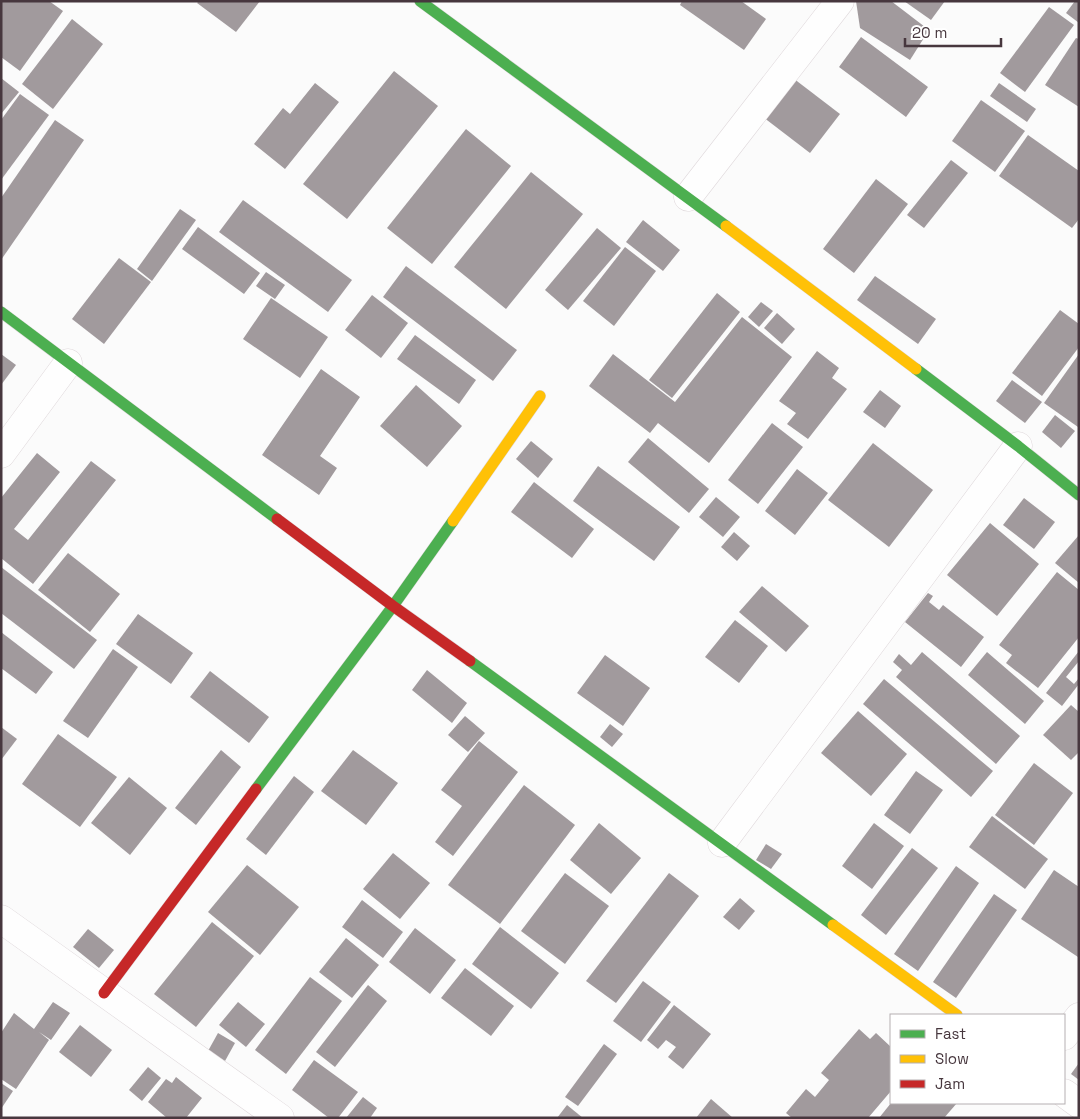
<svg xmlns="http://www.w3.org/2000/svg" width="1080" height="1119" font-family="'Space Grotesk',sans-serif">
<rect width="100%" height="100%" fill="#fbfbfb"/>
<g fill="#a19a9d">
<polygon points="1,1 49,1 63,11 20,71 1,57"/>
<polygon points="199,1 260,1 236,32 197,3"/>
<polygon points="682,1 741,1 766,19 744,50 680,5"/>
<polygon points="856,1 891,1 929,30 910,60 860,28"/>
<polygon points="904,1 945,1 931,20"/>
<polygon points="1075,1 1079,1 1079,23 1066,13"/>
<polygon points="1049,7 1074,25 1025,92 1000,73"/>
<polygon points="72,19 103,44 53,109 22,84"/>
<polygon points="861,37 928,87 906,117 839,67"/>
<polygon points="1076,38 1079,39 1079,107 1045,85"/>
<polygon points="394,71 438,106 347,219 303,184"/>
<polygon points="789,75 840,114 810,153 759,114"/>
<polygon points="1,78 19,92 1,114"/>
<polygon points="315,83 339,102 285,169 254,144 283,108 290,114"/>
<polygon points="999,83 1036,109 1027,122 990,96"/>
<polygon points="20,94 49,115 1,180 1,120"/>
<polygon points="981,100 1025,131 995,172 952,141"/>
<polygon points="55,120 84,140 1,260 1,198"/>
<polygon points="466,129 511,166 432,264 387,228"/>
<polygon points="1028,135 1079,171 1079,219 1072,228 999,176"/>
<polygon points="951,160 968,173 924,228 907,215"/>
<polygon points="531,172 583,214 506,309 454,267"/>
<polygon points="876,179 908,204 854,273 823,249"/>
<polygon points="243,200 352,280 328,312 219,232"/>
<polygon points="180,209 196,220 152,281 137,269"/>
<polygon points="643,220 680,250 663,271 626,242"/>
<polygon points="198,227 260,273 244,294 182,249"/>
<polygon points="597,228 621,248 568,310 545,290"/>
<polygon points="625,247 656,271 614,326 583,301"/>
<polygon points="119,258 151,282 104,344 72,319"/>
<polygon points="406,266 517,350 493,381 383,297"/>
<polygon points="266,272 285,285 275,299 256,286"/>
<polygon points="875,276 936,319 918,344 857,300"/>
<polygon points="717,293 740,312 672,398 649,380"/>
<polygon points="372,295 408,323 381,358 345,330"/>
<polygon points="271,298 328,337 300,378 243,339"/>
<polygon points="761,302 773,311 759,327 748,317"/>
<polygon points="1060,310 1079,324 1079,347 1042,396 1012,373"/>
<polygon points="777,313 795,329 782,344 764,328"/>
<polygon points="742,317 792,357 709,463 658,423 650,433 589,386 613,354 675,402"/>
<polygon points="415,335 476,380 459,404 397,359"/>
<polygon points="817,351 839,368 832,378 847,389 808,439 787,424 796,413 779,401"/>
<polygon points="1,354 16,365 1,385"/>
<polygon points="1079,354 1079,426 1078,427 1044,403"/>
<polygon points="321,369 360,397 320,456 337,468 319,495 262,455"/>
<polygon points="1012,380 1042,402 1025,423 996,401"/>
<polygon points="416,385 462,426 427,467 380,426"/>
<polygon points="880,390 901,406 885,428 863,412"/>
<polygon points="1055,415 1075,431 1061,448 1042,432"/>
<polygon points="772,423 803,447 758,504 728,480"/>
<polygon points="648,438 709,489 689,513 628,462"/>
<polygon points="531,441 553,459 538,478 516,459"/>
<polygon points="873,443 933,490 889,547 828,500"/>
<polygon points="37,453 60,472 14,529 28,540 91,461 116,480 33,584 1,558 1,498"/>
<polygon points="598,466 680,527 654,561 573,501"/>
<polygon points="797,469 828,493 795,535 765,511"/>
<polygon points="534,482 594,529 572,558 511,512"/>
<polygon points="716,497 740,517 723,537 699,517"/>
<polygon points="1024,498 1055,522 1034,549 1003,525"/>
<polygon points="990,523 1039,564 997,616 947,575"/>
<polygon points="734,532 750,546 737,561 721,547"/>
<polygon points="1079,535 1079,583 1055,563"/>
<polygon points="68,553 120,594 90,632 38,590"/>
<polygon points="1,567 97,640 74,669 1,613"/>
<polygon points="1057,572 1079,590 1079,637 1038,688 1006,663 1012,655 999,645"/>
<polygon points="762,586 809,626 786,652 739,612"/>
<polygon points="928,593 933,596 929,602 939,610 943,605 984,637 961,667 905,622"/>
<polygon points="138,614 193,653 171,684 116,644"/>
<polygon points="735,620 768,646 739,683 705,657"/>
<polygon points="1,632 53,672 36,694 1,668"/>
<polygon points="113,649 138,667 88,738 63,721"/>
<polygon points="1079,651 1079,661 1066,677 1074,684 1079,678 1079,684 1062,706 1046,693"/>
<polygon points="922,652 1020,736 996,764 896,677 902,670 893,662 899,654 911,665"/>
<polygon points="987,652 1044,701 1025,724 968,675"/>
<polygon points="605,655 650,688 623,726 577,693"/>
<polygon points="427,670 467,703 452,723 412,690"/>
<polygon points="210,671 269,717 249,743 190,697"/>
<polygon points="884,679 993,771 971,797 863,704"/>
<polygon points="1071,705 1079,712 1079,752 1071,760 1043,735"/>
<polygon points="858,711 907,754 871,796 821,753"/>
<polygon points="465,716 485,733 468,752 448,735"/>
<polygon points="610,724 623,734 612,747 600,737"/>
<polygon points="1,727 17,739 1,760"/>
<polygon points="58,734 117,777 80,827 22,784"/>
<polygon points="479,741 518,772 453,856 435,842 462,806 441,790"/>
<polygon points="221,750 241,767 196,825 175,808"/>
<polygon points="353,750 398,783 366,825 321,791"/>
<polygon points="1034,763 1073,793 1034,845 995,815"/>
<polygon points="916,771 943,790 910,834 884,815"/>
<polygon points="294,776 314,792 266,855 246,839"/>
<polygon points="129,777 167,808 130,855 91,823"/>
<polygon points="524,785 575,825 500,924 448,885"/>
<polygon points="992,816 1048,859 1025,889 969,847"/>
<polygon points="599,823 641,858 611,894 570,860"/>
<polygon points="874,823 904,846 872,889 842,866"/>
<polygon points="766,844 782,854 771,869 756,860"/>
<polygon points="912,848 938,868 886,935 861,915"/>
<polygon points="393,853 430,883 400,919 363,889"/>
<polygon points="247,865 299,907 260,955 208,912"/>
<polygon points="956,866 979,883 918,971 894,954"/>
<polygon points="1054,870 1079,887 1079,956 1078,957 1021,919"/>
<polygon points="565,873 609,906 565,964 521,931"/>
<polygon points="669,873 699,896 616,1003 586,981"/>
<polygon points="994,894 1017,910 956,998 933,982"/>
<polygon points="740,898 755,911 739,930 723,917"/>
<polygon points="362,900 403,932 383,958 342,927"/>
<polygon points="212,922 254,956 196,1027 154,994"/>
<polygon points="500,927 559,973 531,1009 472,964"/>
<polygon points="415,928 456,960 430,994 389,962"/>
<polygon points="88,929 114,950 99,968 73,947"/>
<polygon points="346,938 379,965 352,998 319,972"/>
<polygon points="465,968 514,1006 491,1036 441,998"/>
<polygon points="310,977 342,1001 286,1074 255,1050"/>
<polygon points="643,981 671,1002 641,1042 613,1021"/>
<polygon points="368,985 387,1001 335,1067 316,1052"/>
<polygon points="53,1002 70,1013 51,1040 39,1032 49,1040 16,1089 1,1079 1,1033 14,1013 34,1029"/>
<polygon points="238,1002 265,1024 246,1047 219,1025"/>
<polygon points="674,1005 711,1034 683,1069 668,1057 676,1047 666,1040 658,1049 647,1040"/>
<polygon points="80,1025 112,1050 91,1077 59,1052"/>
<polygon points="859,1029 870,1039 876,1033 891,1047 891,1091 868,1118 792,1118 786,1113 806,1089 815,1097 829,1080 821,1073"/>
<polygon points="218,1033 235,1043 225,1061 208,1051"/>
<polygon points="604,1044 617,1054 578,1106 565,1097"/>
<polygon points="314,1060 358,1092 338,1118 329,1118 292,1090"/>
<polygon points="1079,1063 1079,1080 1071,1074"/>
<polygon points="148,1067 161,1078 142,1101 129,1090"/>
<polygon points="176,1077 202,1098 186,1118 167,1118 148,1102 166,1079 172,1083"/>
<polygon points="1,1083 13,1091 1,1109"/>
<polygon points="363,1097 377,1108 370,1118 346,1118"/>
<polygon points="711,1099 733,1118 696,1118"/>
<polygon points="891,1103 957,1103 944,1118 879,1118"/>
<polygon points="567,1105 583,1118 557,1118"/>
</g>
<g fill="none" stroke-linecap="round" stroke-linejoin="round">
<defs>
<g id="street">
<polyline points="688,197 840,1"/>
<polyline points="1,454 68,363"/>
<polyline points="722,843 1018,446"/>
<polyline points="1,919 280,1118"/>
<polyline points="1064,1036 1079,1017"/>
<polyline points="1064,1093 1079,1104"/>
</g>
<g id="fast">
<polyline points="420,1 726,226"/>
<polyline points="1,312 277,519"/>
<polyline points="916,369 1018,446 1079,495"/>
<polyline points="470,661 833,925"/>
<polyline points="256,789 393,606 453,521"/>
</g>
<g id="slow">
<polyline points="726,226 916,369"/>
<polyline points="453,521 540,396"/>
<polyline points="833,925 957,1015"/>
</g>
<g id="jam">
<polyline points="277,519 393,606 470,661"/>
<polyline points="104,993 256,789"/>
</g>
</defs>
<use href="#street" stroke="#dfd8db" stroke-width="29"/>
<use href="#fast" stroke="#dfd8db" stroke-width="12"/>
<use href="#slow" stroke="#dfd8db" stroke-width="12"/>
<use href="#jam" stroke="#dfd8db" stroke-width="12"/>
<use href="#street" stroke="#fefefe" stroke-width="28"/>
<use href="#fast" stroke="#4caf50" stroke-width="11"/>
<use href="#slow" stroke="#ffc107" stroke-width="11"/>
<use href="#jam" stroke="#c62828" stroke-width="11"/>
</g>
<rect width="1080" height="1119" fill="none" stroke="#47373e" stroke-width="5"/>
<rect x="890" y="1014" width="175" height="90" fill="#ffffff" stroke="#b5afb2"/>
<rect x="900" y="1030" width="25" height="8" fill="#4caf50" stroke="#b5afb2"/>
<text x="935" y="1039" font-size="15" fill="#47373e">Fast</text>
<rect x="900" y="1055" width="25" height="8" fill="#ffc107" stroke="#b5afb2"/>
<text x="935" y="1064" font-size="15" fill="#47373e">Slow</text>
<rect x="900" y="1080" width="25" height="8" fill="#c62828" stroke="#b5afb2"/>
<text x="935" y="1089" font-size="15" fill="#47373e">Jam</text>
<path d="M905 38v8h96v-8" fill="none" stroke="#47373e" stroke-width="2.5"/>
<text x="912" y="38" font-size="15" fill="#47373e" stroke="#ffffff" stroke-width="4" paint-order="stroke">20 m</text>
</svg>
